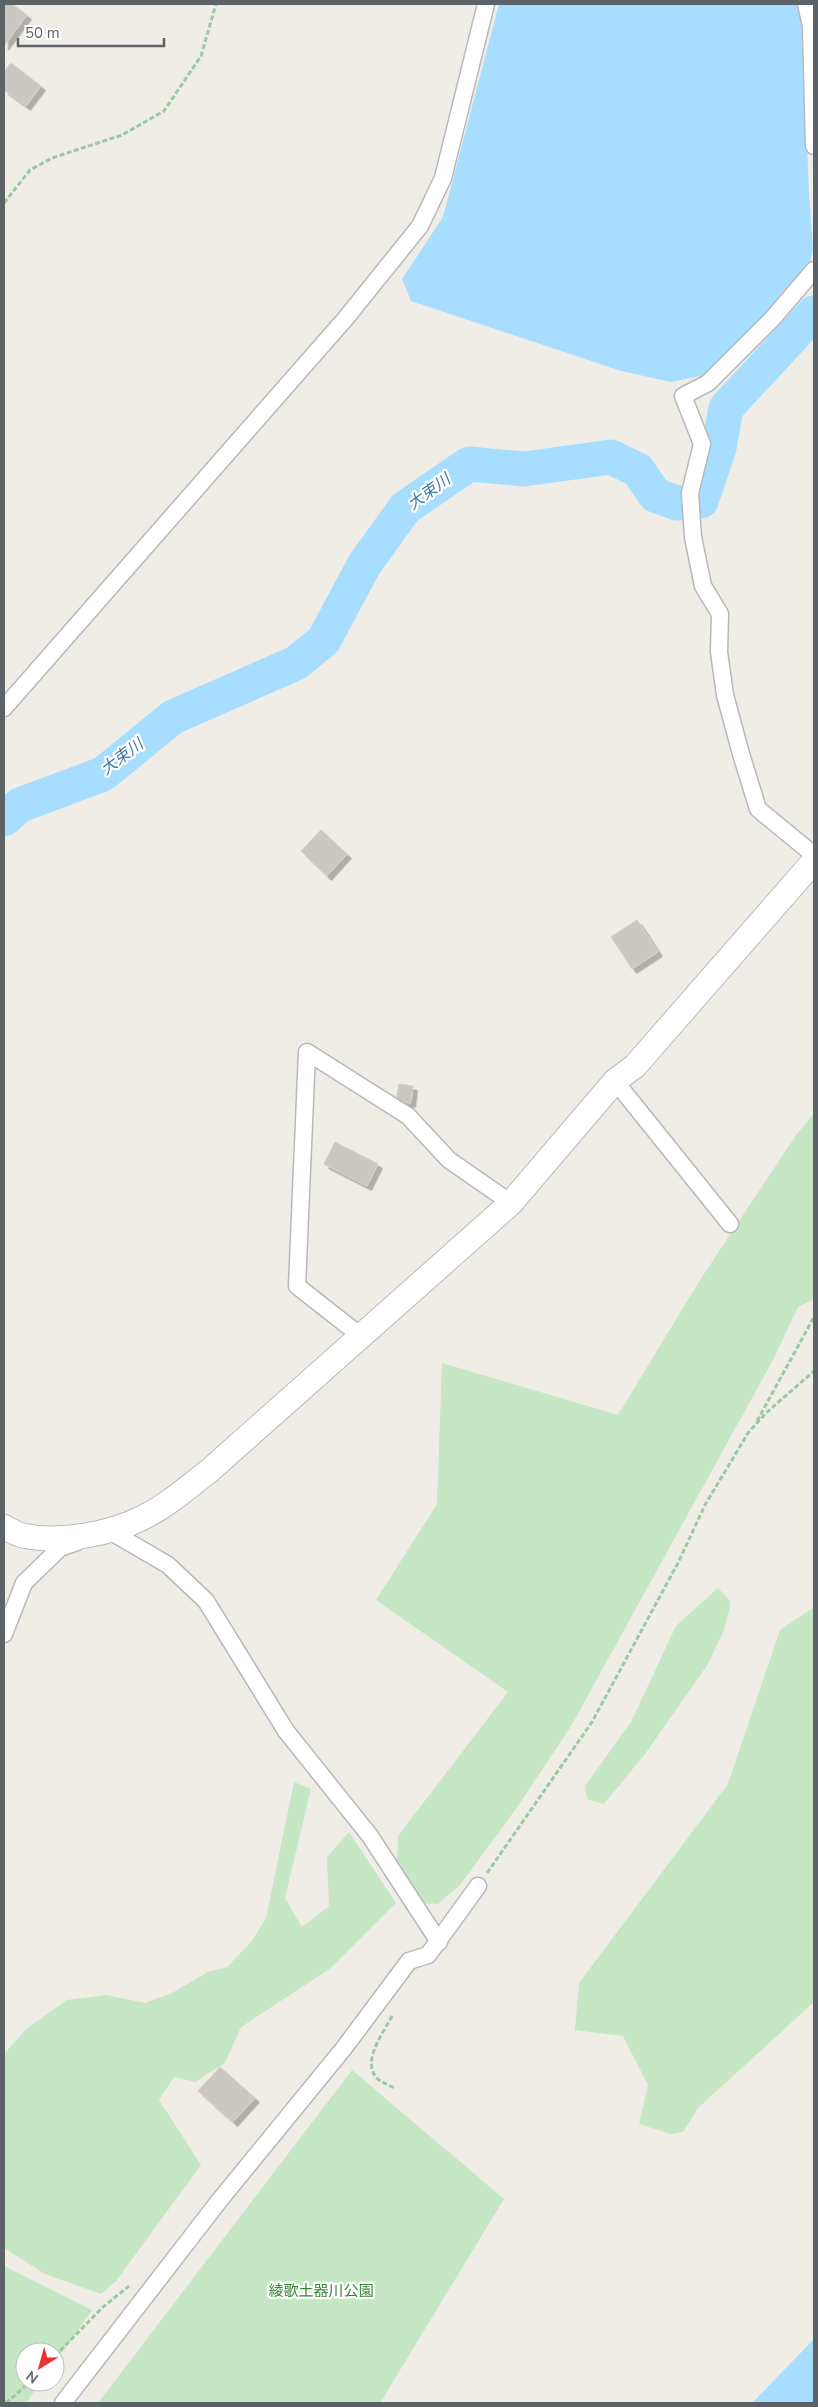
<svg xmlns="http://www.w3.org/2000/svg" width="818" height="2407" font-family="'Nunito Sans','Noto Sans JP',sans-serif">
<defs>
<filter id="shadow"><feDropShadow dx="4.5" dy="4.5" stdDeviation="0" flood-color="#0004"/></filter>
</defs>
<rect width="100%" height="100%" fill="#f0ede6"/>
<g fill="#c5e7c3">
<polygon points="814,1113 814,1299 798,1307 774,1358 570,1728 518,1806 460,1885 438,1904 422,1903 397,1861 398,1836 508,1692 376,1600 437,1504 442,1363 618,1415 700,1280 796,1135"/>
<polygon points="718,1588 731,1602 724,1630 708,1664 645,1754 604,1804 587,1799 585,1786 631,1722 676,1626"/>
<polygon points="814,1607 814,2002 698,2108 683,2132 671,2134 639,2124 648,2085 623,2036 575,2030 579,1983 728,1784 780,1630"/>
<polygon points="294,1782 311,1789 285,1898 302,1927 329,1906 327,1857 349,1832 396,1903 331,1968 241,2027 225,2063 195,2082 174,2077 159,2100 201,2165 116,2281 101,2294 45,2274 4,2248 4,2054 26,2029 67,2000 106,1995 145,2003 172,1993 208,1972 227,1967 252,1941 266,1918"/>
<polygon points="352,2070 504,2199 380,2403 98,2403"/>
<polygon points="4,2266 92,2310 55,2363 55,2352 25,2352 25,2382 41,2382 26,2403 4,2403"/>
</g>
<g fill="#a7deff">
<polygon points="499,4 798,4 802,20 809,192 813,249 807,274 705,375 671,382 621,371 411,301 402,279 443,217"/>
<polygon points="814,2339 814,2403 752,2403"/>
</g>
<g fill="none" stroke-linecap="round" stroke-linejoin="round">
<polyline stroke="#a7deff" stroke-width="35" points="4,819 20,805 103,774 173,717 296,663 324,640 364,565 405,508 469,464 524,469 611,457 638,470 655,495 677,503 701,501 719,448 726,408 814,313"/>
</g>
<g fill="#cbc8c3" stroke="#d5cec4" filter="url(#shadow)">
<polygon points="4,4 12,4 27,15 4,46"/>
<polygon points="11,63 41,86 26,106 4,90 4,72"/>
<polygon points="321,830 347,854 327,876 301,851"/>
<polygon points="637,920 658,952 632,969 611,937"/>
<polygon points="399,1084 413,1086 411,1103 396,1101"/>
<polygon points="335,1142 378,1164 367,1186 324,1164"/>
<polygon points="220,2067 255,2098 233,2122 198,2091"/>
</g>
<g fill="none" stroke-linecap="round" stroke-linejoin="round">
<defs>
<g id="street">
<polyline points="806,4 811,26 814,146"/>
<polyline points="814,270 773,318 708,383 683,396 702,444 690,493 693,537 703,586 720,614 719,652 725,695 741,754 758,809 814,855"/>
<polyline points="4,708 346,318 420,226 443,178 486,4"/>
<polyline points="615,1081 730,1224"/>
<polyline points="362,1337 297,1286 307,1052 408,1116 449,1160 511,1203"/>
<polyline points="102,1533 108,1530 168,1565 206,1601 286,1731 370,1836 439,1942"/>
<polyline points="4,1634 24,1583 60,1548 77,1542"/>
<polyline points="63,2403 219,2201 344,2048 409,1961 428,1955 478,1886"/>
</g>
<path id="secondary" d="M 4,1527 C 10,1530 18,1535 25,1536 C 61,1543 110,1534 142,1518 C 167,1506 188,1487 209,1471 L 511,1203 L 615,1081 L 635,1066 L 814,861"/>
</defs>
<use href="#street" stroke="#b6b9bc" stroke-width="19"/>
<use href="#secondary" stroke="#b7bbc0" stroke-width="26"/>
<g stroke="#9cc8a6" stroke-width="3" stroke-dasharray="5 2.5" stroke-linecap="butt">
<polyline points="4,203 30,170 52,158 122,135 164,111 201,56 216,4"/>
<polyline points="757,1421 814,1317"/>
<polyline points="487,1873 592,1722 678,1563 705,1505 748,1433 766,1413 814,1371"/>
<path d="M 392,2016 C 384,2032 361,2061 377,2078 C 380,2082 389,2085 394,2088"/>
<polyline points="55,2356 103,2307 129,2286"/>
<polyline points="6,2403 30,2382"/>
</g>
<use href="#street" stroke="#fff" stroke-width="16"/>
<use href="#secondary" stroke="#fff" stroke-width="24"/>
</g>
<g text-anchor="middle" dominant-baseline="central" stroke-width="4.5" stroke-linejoin="round" paint-order="stroke">
<g font-size="15" fill="#368635" stroke="#fff">
<text x="321" y="2291">綾歌土器川公園</text>
</g>
<g font-size="16" font-style="italic" fill="#3f7aaa" stroke="#fff">
<text transform="translate(429 492) rotate(-36)">大束川</text>
<text transform="translate(122 757) rotate(-37)">大束川</text>
</g>
</g>
<rect width="818" height="2407" fill="none" stroke="#5d6266" stroke-width="10"/>
<g transform="translate(40 2367) rotate(217)"><circle r="24" fill="#ffffff" stroke="#bec0c2"/>
<path d="M0-4L9 19L0 12L-9 19Z" fill="#ea3431"/>
<text y="-8" font-size="14" font-weight="bold" text-anchor="middle" fill="#5d6266">N</text>
</g>
<path d="M18 38v8h146v-8" fill="none" stroke="#5d6266" stroke-width="2.5"/>
<text x="25" y="38" font-size="15" fill="#5d6266" stroke="#ffffff" stroke-width="4" paint-order="stroke">50 m</text>
</svg>
